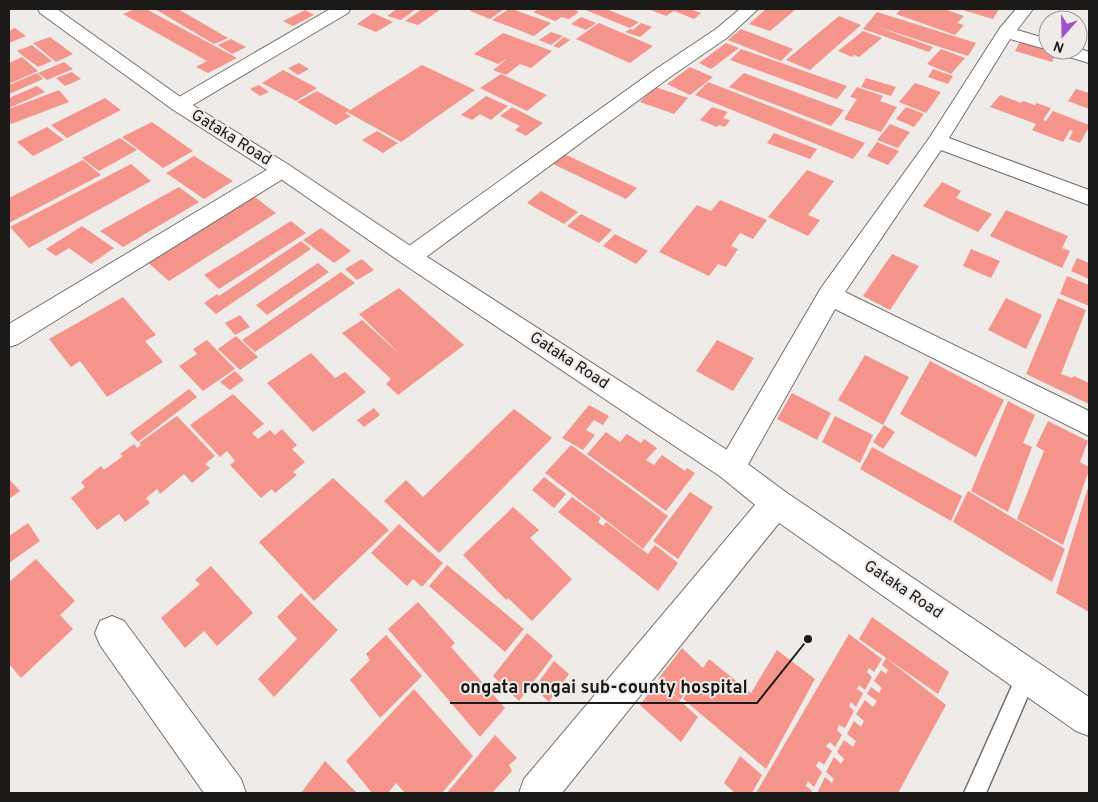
<svg xmlns="http://www.w3.org/2000/svg" width="1098" height="802" font-family="Overpass,sans-serif">
<rect width="100%" height="100%" fill="#efebe9"/>
<g fill="#f4948a">
<polygon points="135,9 146,9 237,58 208,73 196,67 207,61 123,14"/>
<polygon points="155,9 178,9 228,38 214,44"/>
<polygon points="397,9 416,9 401,20 387,16"/>
<polygon points="422,9 441,9 418,25 405,21"/>
<polygon points="473,9 504,9 490,19 470,11"/>
<polygon points="509,9 512,9 551,23 534,36 492,20"/>
<polygon points="539,9 573,9 579,12 569,19 562,17 555,21 533,12"/>
<polygon points="583,9 606,9 639,22 630,28"/>
<polygon points="648,9 690,9 701,13 694,19 674,11 666,16"/>
<polygon points="766,9 796,9 770,31 749,24"/>
<polygon points="901,9 944,9 964,16 957,23 964,25 955,35 896,14"/>
<polygon points="959,9 999,9 993,19"/>
<polygon points="305,10 314,15 293,26 283,21"/>
<polygon points="877,12 976,43 968,56 875,26 933,47 929,52 863,29"/>
<polygon points="373,13 393,22 376,32 357,24"/>
<polygon points="839,16 861,25 810,70 786,60"/>
<polygon points="581,17 596,23 586,30 571,24"/>
<polygon points="599,23 653,46 630,63 576,39"/>
<polygon points="641,23 652,27 640,37 625,32 630,29 633,30"/>
<polygon points="15,28 26,36 9,43 9,31"/>
<polygon points="741,29 793,49 781,61 728,40"/>
<polygon points="863,31 882,38 859,57 854,55 852,57 838,51"/>
<polygon points="551,32 563,36 551,45 539,40"/>
<polygon points="503,33 552,51 531,68 520,64 506,75 493,70 508,58 498,64 474,54"/>
<polygon points="50,37 73,54 56,62 33,43"/>
<polygon points="564,37 570,40 559,48 553,46"/>
<polygon points="1022,38 1048,46 1048,50 1058,50 1052,62 1015,51"/>
<polygon points="231,39 246,47 232,54 218,45"/>
<polygon points="726,43 739,48 711,69 699,63"/>
<polygon points="32,45 52,61 38,67 17,51"/>
<polygon points="741,49 847,86 837,99 730,60"/>
<polygon points="941,49 965,58 951,74 927,64"/>
<polygon points="22,57 38,71 9,84 9,63"/>
<polygon points="64,62 73,69 47,80 38,73"/>
<polygon points="299,63 309,69 298,75 288,68"/>
<polygon points="422,65 475,90 401,142 347,112"/>
<polygon points="690,67 713,77 690,95 667,84"/>
<polygon points="933,69 953,76 948,84 928,77"/>
<polygon points="283,70 317,88 296,101 262,83"/>
<polygon points="72,72 81,79 65,86 56,78"/>
<polygon points="37,73 43,79 9,94 9,85"/>
<polygon points="744,73 844,110 831,126 729,87"/>
<polygon points="501,74 547,95 527,111 480,88"/>
<polygon points="866,78 896,87 891,96 861,87"/>
<polygon points="708,82 865,143 853,159 695,95"/>
<polygon points="915,83 941,92 926,113 899,102"/>
<polygon points="259,85 269,92 260,96 250,89"/>
<polygon points="37,86 45,92 9,108 9,98"/>
<polygon points="655,87 688,98 674,114 640,102"/>
<polygon points="857,87 883,96 880,101 897,107 881,132 844,119 857,99 850,97"/>
<polygon points="1076,89 1089,93 1089,109 1068,101"/>
<polygon points="59,90 69,102 11,124 9,121 9,109"/>
<polygon points="317,91 350,110 345,113 351,116 336,125 297,102"/>
<polygon points="1000,95 1021,103 1023,101 1035,105 1037,103 1051,108 1043,120 1046,121 1053,111 1089,125 1089,127 1080,143 1069,139 1073,131 1070,130 1063,142 1032,130 1036,124 990,107"/>
<polygon points="486,96 508,106 491,120 480,114 472,120 461,115"/>
<polygon points="105,98 121,110 67,138 51,125"/>
<polygon points="512,107 543,123 526,136 515,130 520,126 500,116"/>
<polygon points="712,107 728,112 723,118 730,120 725,127 719,125 717,127 700,120"/>
<polygon points="906,107 924,114 914,127 896,119"/>
<polygon points="152,122 193,151 163,168 122,137"/>
<polygon points="890,124 910,132 898,148 877,140"/>
<polygon points="47,127 64,140 33,156 17,142"/>
<polygon points="377,131 398,143 383,153 362,140"/>
<polygon points="774,133 817,149 810,159 767,143"/>
<polygon points="120,138 137,150 99,171 82,158"/>
<polygon points="877,142 899,151 888,165 867,156"/>
<polygon points="562,153 637,188 626,199 551,163"/>
<polygon points="194,156 233,181 204,199 166,173"/>
<polygon points="83,160 101,175 9,223 9,198"/>
<polygon points="131,164 151,181 29,248 10,227"/>
<polygon points="807,170 834,181 808,215 820,220 808,236 768,217"/>
<polygon points="942,182 961,191 956,198 992,214 978,232 923,206"/>
<polygon points="179,187 199,202 123,247 100,231"/>
<polygon points="541,191 578,212 564,224 527,203"/>
<polygon points="252,195 276,213 169,281 145,260"/>
<polygon points="720,200 767,220 753,239 740,233 731,246 738,249 726,267 718,264 709,276 659,252 697,205 711,211"/>
<polygon points="1006,210 1068,236 1062,248 1070,251 1062,268 990,236"/>
<polygon points="581,214 612,230 599,243 567,226"/>
<polygon points="291,221 306,233 219,289 204,275"/>
<polygon points="82,226 114,248 91,264 69,248 56,256 46,249"/>
<polygon points="321,228 351,251 334,263 303,240"/>
<polygon points="615,234 648,251 636,264 603,246"/>
<polygon points="301,241 311,249 216,314 204,303 217,294 219,296"/>
<polygon points="971,249 1000,261 991,278 963,266"/>
<polygon points="892,254 919,266 890,310 863,296"/>
<polygon points="1077,258 1089,263 1089,279 1071,271"/>
<polygon points="362,259 374,270 357,280 345,269"/>
<polygon points="318,263 329,272 267,315 256,305"/>
<polygon points="341,272 355,283 255,352 242,340"/>
<polygon points="1067,276 1089,285 1089,306 1060,294"/>
<polygon points="399,288 464,345 398,395 386,384 391,379 342,333 362,320 402,356 359,314"/>
<polygon points="123,297 156,335 145,341 163,362 107,397 80,361 71,367 49,339"/>
<polygon points="1006,298 1042,315 1026,349 988,330"/>
<polygon points="1058,298 1086,310 1061,374 1072,378 1074,376 1089,383 1089,404 1026,374"/>
<polygon points="240,315 250,327 235,335 225,323"/>
<polygon points="236,336 258,357 240,370 218,349"/>
<polygon points="207,340 235,369 203,391 179,366 197,354 193,349"/>
<polygon points="717,340 754,358 733,391 696,371"/>
<polygon points="311,353 335,378 345,372 366,392 313,432 267,383"/>
<polygon points="865,355 909,377 883,425 838,400"/>
<polygon points="930,361 1004,400 976,457 900,414"/>
<polygon points="235,371 244,380 230,390 220,382"/>
<polygon points="189,389 197,397 138,442 130,433"/>
<polygon points="792,393 831,413 817,440 777,419"/>
<polygon points="233,394 264,424 252,433 258,439 270,430 275,435 282,429 297,445 292,449 305,462 293,472 297,475 275,493 272,489 261,498 230,465 235,461 227,451 220,457 190,425"/>
<polygon points="1008,401 1035,415 1023,443 1032,447 1008,512 971,491"/>
<polygon points="589,405 609,416 603,425 594,420 586,430 595,435 583,450 562,438"/>
<polygon points="374,408 380,415 364,427 357,420"/>
<polygon points="514,409 552,438 439,553 384,501 406,480 423,497"/>
<polygon points="177,416 215,456 205,464 210,468 192,483 184,474 160,494 157,489 146,498 150,503 125,522 119,514 97,530 71,498 85,487 81,482 101,466 104,470 123,456 120,454 134,444 137,448 141,445 139,443"/>
<polygon points="835,416 873,435 860,463 822,442"/>
<polygon points="1048,421 1088,441 1080,462 1089,467 1089,470 1063,545 1017,519 1044,451 1036,446"/>
<polygon points="884,425 895,432 883,449 873,442"/>
<polygon points="606,432 620,442 627,434 641,443 644,439 657,448 646,460 654,465 662,455 685,471 687,468 695,473 666,511 587,454"/>
<polygon points="571,445 668,516 643,549 545,473"/>
<polygon points="872,447 962,496 951,521 860,469"/>
<polygon points="544,477 566,494 554,508 532,490"/>
<polygon points="333,478 389,530 314,601 259,542"/>
<polygon points="9,479 20,491 9,499"/>
<polygon points="1089,484 1089,612 1056,593"/>
<polygon points="968,491 1065,549 1052,582 953,522"/>
<polygon points="690,492 713,507 678,559 653,541"/>
<polygon points="572,497 601,518 598,522 603,526 606,522 648,554 655,545 678,563 658,591 558,512"/>
<polygon points="513,507 539,530 530,538 572,579 532,621 508,598 506,600 463,555"/>
<polygon points="28,523 40,541 9,563 9,536"/>
<polygon points="399,524 443,563 422,587 413,579 407,586 371,553"/>
<polygon points="36,559 75,601 60,615 73,629 21,678 9,664 9,582"/>
<polygon points="447,565 524,629 505,652 429,586"/>
<polygon points="211,566 253,613 217,646 204,631 185,648 161,618 200,584 195,580"/>
<polygon points="301,593 338,630 274,697 258,679 297,639 277,617"/>
<polygon points="418,602 455,643 451,647 505,708 480,737 388,629"/>
<polygon points="872,617 949,672 938,694 859,639"/>
<polygon points="527,633 553,656 519,701 493,676"/>
<polygon points="849,634 882,659 874,672 869,668 867,672 872,677 865,690 859,685 857,689 863,693 856,707 851,702 849,706 854,711 845,728 839,725 837,730 842,735 835,747 830,742 826,746 832,751 824,765 819,761 816,766 822,772 814,787 808,781 806,786 812,791 810,793 756,793"/>
<polygon points="386,635 422,676 380,718 350,680 370,660 366,654"/>
<polygon points="682,648 703,668 709,659 751,693 777,650 815,679 766,769 683,699 697,677 680,700 658,679"/>
<polygon points="886,658 946,705 898,793 817,793 825,777 832,783 834,779 826,772 834,757 841,764 844,759 837,752 844,740 853,747 856,741 847,734 854,721 861,727 864,721 856,714 865,700 873,707 877,701 867,694 871,687 879,693 882,688 874,681 881,670 886,674 888,670 882,665"/>
<polygon points="554,661 569,674 549,702 534,688"/>
<polygon points="658,681 698,717 681,742 640,705"/>
<polygon points="414,689 473,756 442,793 405,793 396,783 388,793 372,793 346,761"/>
<polygon points="495,735 517,758 509,765 512,771 492,793 447,793"/>
<polygon points="740,756 762,775 752,793 735,793 724,783"/>
<polygon points="325,761 357,793 301,793"/>
</g>
<g fill="none" stroke-linecap="round" stroke-linejoin="round">
<defs>
<polygon id="service" points="1027,665 1034,668 1037,675 986,793 964,793 1020,668"/>
<g id="minor">
<polygon points="330,9 350,9 348,13 186,109 179,111 172,109 169,105 172,101"/>
<polygon points="740,9 758,9 728,37 670,77 418,263 410,266 402,263 398,257 402,251 656,69 716,29"/>
<polygon points="1016,9 1033,9 1017,30 1048,39 1049,50 1010,39 949,138 1089,190 1089,205 941,150 845,292 1089,411 1089,436 835,309 741,477 731,481 721,477 716,468 721,459 821,288 930,137 1000,28"/>
<polygon points="1078,48 1089,52 1089,63 1059,54 1056,50 1078,50"/>
<polygon points="282,163 289,165 293,170 289,175 18,344 9,347 9,324 275,165"/>
<polygon points="776,489 787,493 791,503 787,513 562,793 519,793 524,779 765,493"/>
<polygon points="112,616 124,621 241,779 246,793 204,793 100,645 95,633 100,621"/>
</g>
<polygon id="tertiary" points="38,9 57,9 186,101 289,165 418,251 741,459 787,493 1089,697 1089,736 1076,731 765,513 721,477 402,263 275,175 172,109 40,13"/>
</defs>
<use href="#service" stroke="#73706e" stroke-width="3"/>
<use href="#minor" stroke="#73706e" stroke-width="2"/>
<use href="#tertiary" stroke="#73706e" stroke-width="2"/>
<use href="#service" fill="#fff" fill-rule="evenodd"/>
<use href="#minor" fill="#fff" fill-rule="evenodd"/>
<use href="#tertiary" fill="#fff" fill-rule="evenodd"/>
</g>
<g text-anchor="middle" dominant-baseline="central" stroke-width="4" stroke-linejoin="round" paint-order="stroke">
<g font-size="16" fill="#1b1a19" stroke="#efebe9">
<text transform="translate(231 138) rotate(32)">Gataka Road</text>
<text transform="translate(569 361) rotate(33)">Gataka Road</text>
<text transform="translate(903 590) rotate(34)">Gataka Road</text>
</g>
</g>
<path fill="none" stroke="#1b1a19" stroke-width="2" d="M808 639L757 703H450"/>
<circle fill="#1b1a19" stroke="#efebe9" stroke-width="2" cx="808" cy="639" r="5"/>
<g font-size="18" text-anchor="middle" font-weight="bold" fill="#1b1a19" stroke="#efebe9" stroke-width="4" stroke-linejoin="round" paint-order="stroke">
<text x="604" y="693">ongata rongai sub-county hospital</text>
</g>
<rect width="1098" height="802" fill="none" stroke="#1b1a19" stroke-width="20"/>
<g transform="translate(1063 35) rotate(200)"><circle r="24" fill="#efebe9" stroke="#9a9796"/>
<path d="M0-4L9 19L0 12L-9 19Z" fill="#9d54c7"/>
<text y="-8" font-size="14" font-weight="bold" text-anchor="middle" fill="#1b1a19">N</text>
</g>
</svg>
